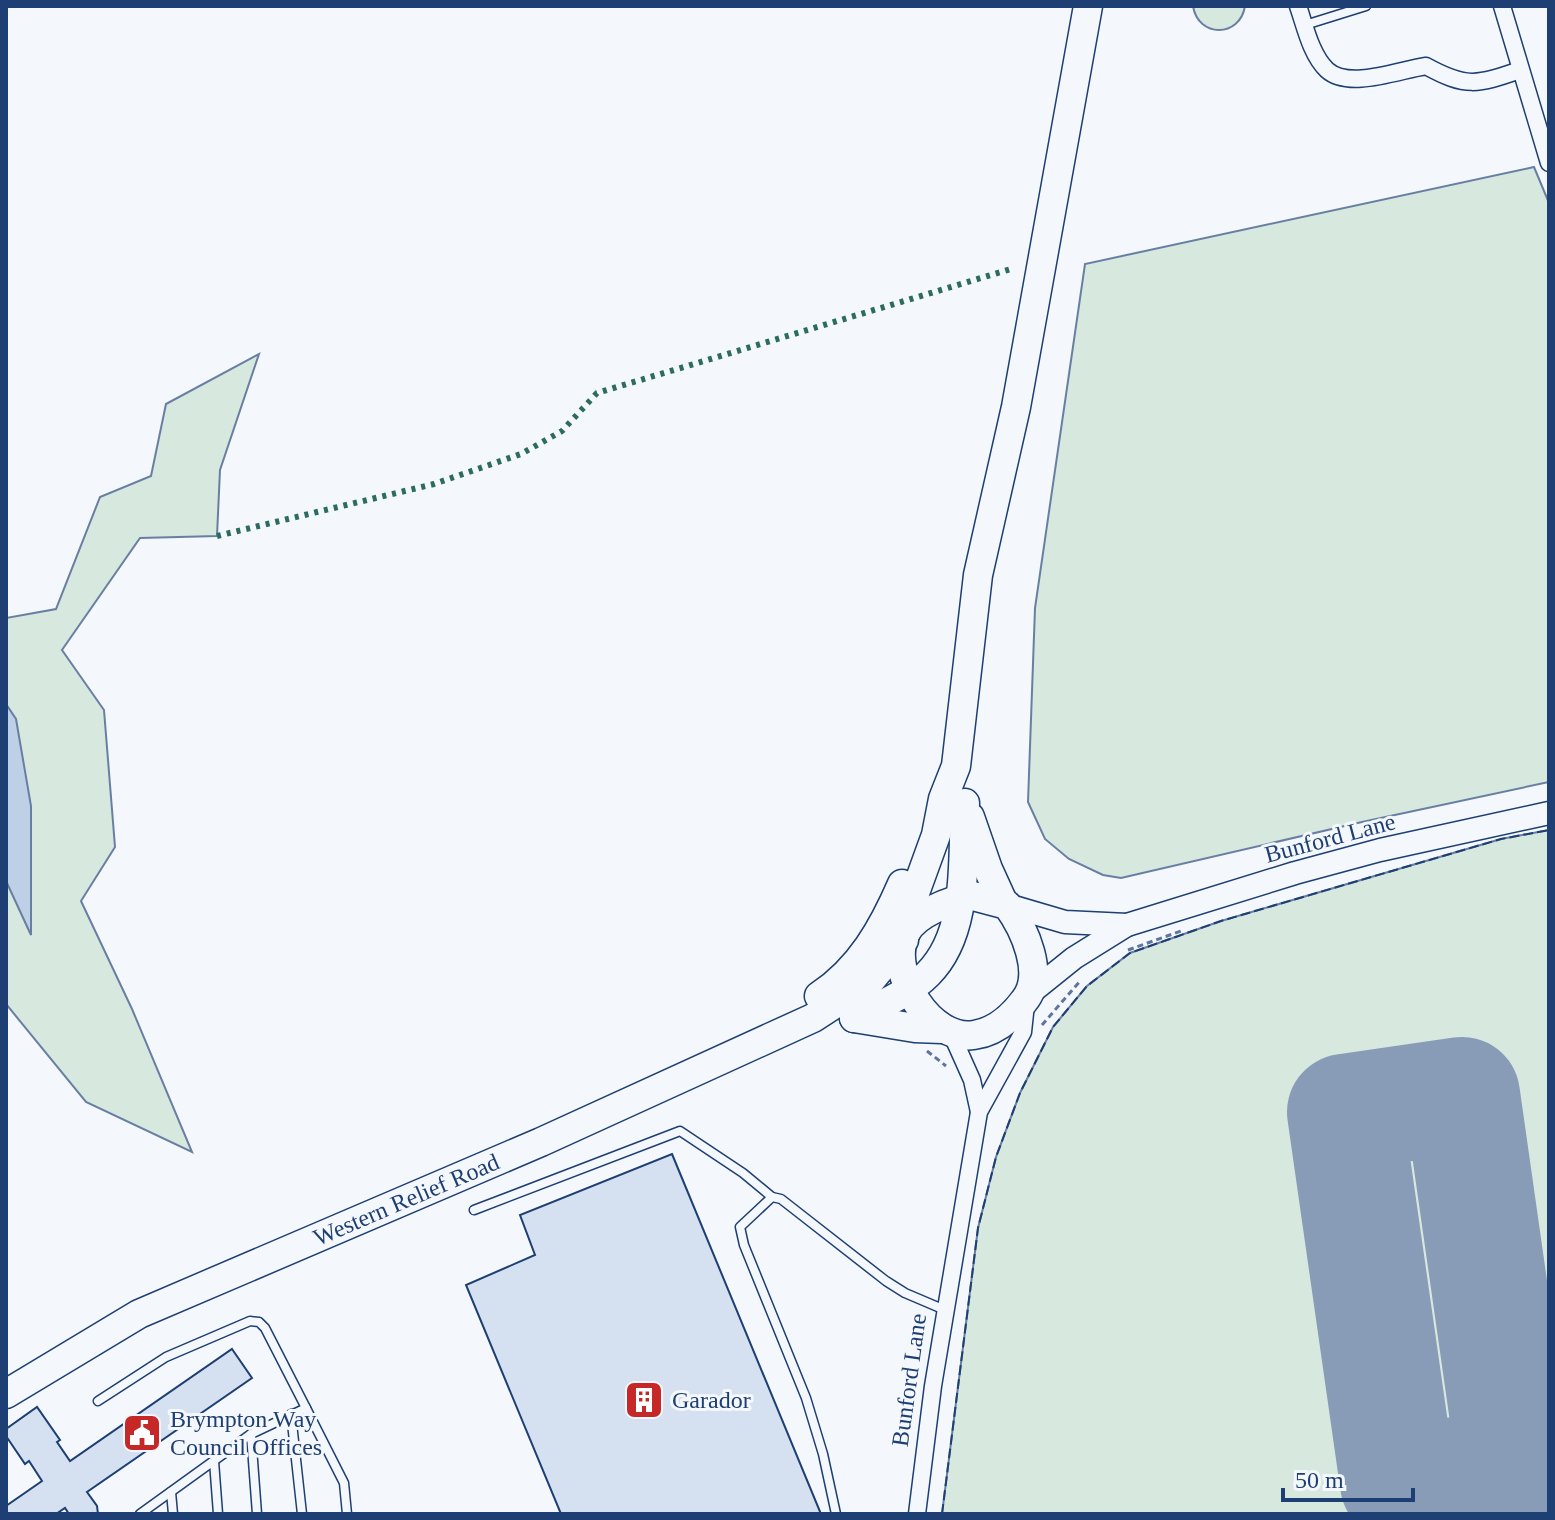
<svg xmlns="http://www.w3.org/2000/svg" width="1555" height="1520" font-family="'Times New Roman',serif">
<rect width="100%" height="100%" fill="#f4f7fb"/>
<g fill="#d7e8df" stroke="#687fa3" stroke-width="2">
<path d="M 1193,6 L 1245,6 C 1240,38 1198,38 1193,6 Z"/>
<polygon points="1534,167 1549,203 1549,782 1362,822 1121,878 1103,875 1069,859 1045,839 1028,802 1035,608 1085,264"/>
<polygon points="259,354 220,470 217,536 140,538 62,650 104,710 115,847 81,901 132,1009 192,1152 86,1102 6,1004 6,618 56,609 100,497 151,476 166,404"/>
<polygon points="1549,830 1549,1514 942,1514 978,1228 996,1157 1020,1093 1053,1027 1087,986 1130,953 1221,921 1501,839"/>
</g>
<polygon fill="#bed0e5" stroke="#687fa3" stroke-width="2" points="6,704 16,719 31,806 31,935 6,881"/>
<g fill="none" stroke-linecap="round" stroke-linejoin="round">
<polygon stroke="#889bb7" stroke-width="116" points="1462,1095 1515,1467 1398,1483 1345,1112"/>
</g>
<g fill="#d5e0f0" stroke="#1d3f73" stroke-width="2">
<polygon points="672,1154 821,1514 561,1514 466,1285 535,1255 520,1215"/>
<polygon points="232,1349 252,1378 87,1492 97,1506 98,1514 69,1514 65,1508 56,1514 6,1514 6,1506 42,1481 29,1461 25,1464 6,1436 6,1429 37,1407 60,1440 57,1442 70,1461"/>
</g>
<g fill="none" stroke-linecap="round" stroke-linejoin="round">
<defs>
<g id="lane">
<polyline points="1305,25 1366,6"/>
<polyline points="474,1210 680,1131 743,1173 772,1197"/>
<polyline points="98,1401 166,1357 250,1321 259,1322 265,1328 306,1408"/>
<polyline points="291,1414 302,1514"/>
<polyline points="251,1434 257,1514"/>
<polyline points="214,1461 218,1514"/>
<polyline points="171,1492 173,1514"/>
<polyline points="140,1514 251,1434 306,1408 344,1483 347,1514"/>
<polyline points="836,1514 823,1454 806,1398 744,1245 740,1227 772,1197 781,1199 886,1281 905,1293 945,1310"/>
</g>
<g id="street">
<path d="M 1298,6 C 1305,26 1311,55 1327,70 C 1349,90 1399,70 1426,66 C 1466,88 1477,85 1520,70"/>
<polyline points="1502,6 1549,163"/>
<polyline points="951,1033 972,1080 979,1112"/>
<polyline points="917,1514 933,1386 979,1112 1023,1032 1026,1004"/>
</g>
<g id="secondary">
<polyline points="1007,905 1065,922 1127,925"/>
<polyline points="1028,995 1074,958 1127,925 1295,873 1380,850 1549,813"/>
</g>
<g id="highway">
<polyline points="970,817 988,869 1003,902"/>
<path d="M 973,896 L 1007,905 C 1024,928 1046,975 1024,1001 C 1012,1017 995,1032 974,1035 C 931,1042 887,973 905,934 C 915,913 952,900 973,896 Z"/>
<polyline points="906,932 907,915 936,835 943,799 956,766 978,575 1016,407 1088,6"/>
<path d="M 819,996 C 860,969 883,928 902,884"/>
<path d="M 854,1018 C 879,1006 908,994 928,974 C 970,932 962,859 965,803"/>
<polyline points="854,1018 915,1028 942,1029"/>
<path id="s1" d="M 6,1394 L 139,1314 L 541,1142 L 813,1018 L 870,981 L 904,940"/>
</g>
</defs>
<use href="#lane" stroke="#1d3f73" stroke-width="11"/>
<use href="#street" stroke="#1d3f73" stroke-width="19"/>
<use href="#secondary" stroke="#1d3f73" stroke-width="25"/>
<use href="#highway" stroke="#1d3f73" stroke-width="31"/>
<g stroke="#5e769c" stroke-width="3" stroke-dasharray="6 4" stroke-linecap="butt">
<polyline points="1128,950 1181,931"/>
<polyline points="1042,1025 1081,980"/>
<polyline points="927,1051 946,1066"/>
</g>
<use href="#lane" stroke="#f4f7fb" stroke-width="8"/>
<use href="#street" stroke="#f4f7fb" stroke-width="16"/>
<use href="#secondary" stroke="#f4f7fb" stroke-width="22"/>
<use href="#highway" stroke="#f4f7fb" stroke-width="28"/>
<polyline stroke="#2c6c60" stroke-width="6" stroke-dasharray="4 6" stroke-linecap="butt" points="217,536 434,484 521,454 562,431 597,393 1011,269"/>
<polyline stroke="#1d3f73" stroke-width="2" stroke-dasharray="10 4" stroke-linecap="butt" points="942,1514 978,1228 996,1157 1020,1093 1053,1027 1087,986 1130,953 1221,921 1501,839 1549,830"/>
</g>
<defs>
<symbol id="building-square" viewBox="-11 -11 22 22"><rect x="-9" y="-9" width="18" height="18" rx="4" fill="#c62828" stroke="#f4f7fb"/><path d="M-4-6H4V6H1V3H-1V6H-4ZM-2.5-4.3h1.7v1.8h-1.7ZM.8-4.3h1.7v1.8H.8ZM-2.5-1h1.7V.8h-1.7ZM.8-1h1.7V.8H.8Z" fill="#fff"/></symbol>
<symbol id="civic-square" viewBox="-11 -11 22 22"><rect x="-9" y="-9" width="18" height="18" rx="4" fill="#c62828" stroke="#f4f7fb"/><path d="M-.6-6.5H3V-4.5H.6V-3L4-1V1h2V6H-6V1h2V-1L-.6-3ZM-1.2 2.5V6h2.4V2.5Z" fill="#fff"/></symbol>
</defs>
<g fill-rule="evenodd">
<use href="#building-square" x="622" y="1378" width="44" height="44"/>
<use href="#civic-square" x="120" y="1411" width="44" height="44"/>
</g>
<g text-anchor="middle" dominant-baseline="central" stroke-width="6" stroke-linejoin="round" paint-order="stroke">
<g font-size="24" fill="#1d3f73" stroke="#f4f7fb">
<text transform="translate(1330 838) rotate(-15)">Bunford Lane</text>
<text stroke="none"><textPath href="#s1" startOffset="446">Western Relief Road</textPath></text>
<text transform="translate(909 1380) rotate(-82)">Bunford Lane</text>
</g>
<g font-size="24" fill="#1d3f73" stroke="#f4f7fb" text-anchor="start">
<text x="672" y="1400">Garador</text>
<text x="170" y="1419">Brympton Way<tspan x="170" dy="28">Council Offices</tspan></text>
</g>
</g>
<rect width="1555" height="1520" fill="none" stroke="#1d3f73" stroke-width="16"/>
<path d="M1283 1488v12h130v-12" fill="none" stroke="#1d3f73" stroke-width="4"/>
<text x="1295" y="1488" font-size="24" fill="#1d3f73" stroke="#f4f7fb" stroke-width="6" paint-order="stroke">50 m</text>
</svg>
